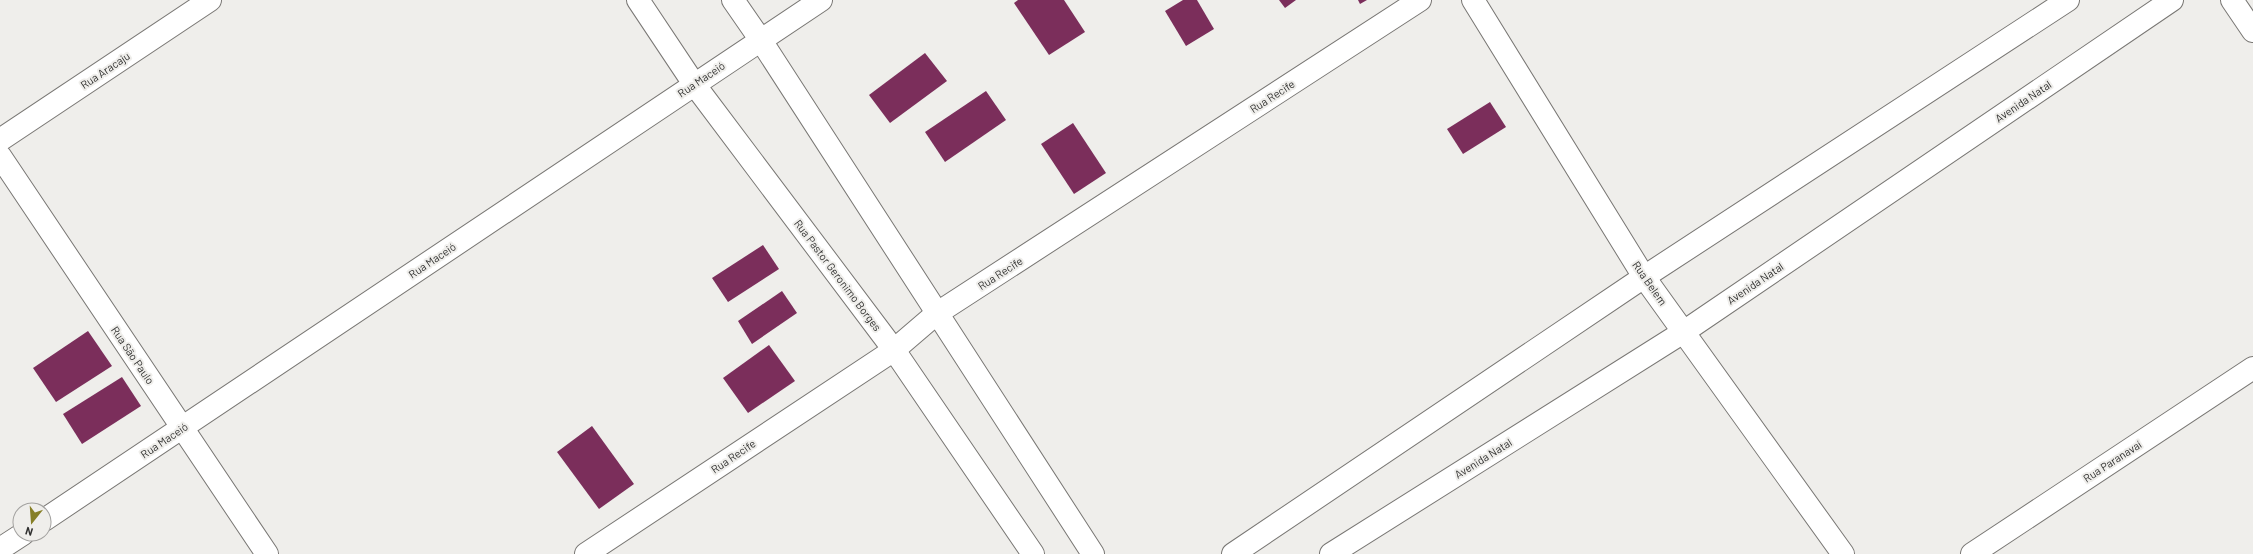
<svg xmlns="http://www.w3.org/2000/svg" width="2253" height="554" font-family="Barlow,sans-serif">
<rect width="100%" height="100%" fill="#efeeeb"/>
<g fill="#7b2e5b">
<polygon points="1018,0 1064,0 1085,32 1049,55 1014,3"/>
<polygon points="1183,0 1197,0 1214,29 1186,46 1165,11"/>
<polygon points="1279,0 1296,0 1285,8"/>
<polygon points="1358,0 1367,0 1360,4"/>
<polygon points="925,53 947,81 890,123 869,95"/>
<polygon points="986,91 1006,120 945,162 925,132"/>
<polygon points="1490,102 1506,127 1463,154 1447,129"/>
<polygon points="1073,123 1106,173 1074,194 1041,144"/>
<polygon points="763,245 779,269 728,302 712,278"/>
<polygon points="782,291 797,313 752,344 738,321"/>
<polygon points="88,331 112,366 56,402 33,368"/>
<polygon points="769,345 795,381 748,413 723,378"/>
<polygon points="122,377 141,406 82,444 63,414"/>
<polygon points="592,426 634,484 599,509 557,452"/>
</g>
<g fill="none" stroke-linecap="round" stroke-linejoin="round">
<defs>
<g id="street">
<polyline points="638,0 694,84 894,350 1033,554"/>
<polyline points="733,0 760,39 1093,554"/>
<polyline points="1473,0 1644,277 1843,554"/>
<polyline points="2232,0 2253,31"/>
<polyline points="0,140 210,0"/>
<polyline points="0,156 267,554"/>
<polyline points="44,520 821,0"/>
<polyline points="0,549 23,534"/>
<polyline points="586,554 894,350 936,314 1420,0"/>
<polyline points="1233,554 1644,277 2068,0"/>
<polyline points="1331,554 1685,331 2172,0"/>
<polyline points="1972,554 2253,368"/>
</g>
</defs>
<use href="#street" stroke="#797774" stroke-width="24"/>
<use href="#street" stroke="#fff" stroke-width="22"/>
</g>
<g text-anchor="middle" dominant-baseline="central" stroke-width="4" stroke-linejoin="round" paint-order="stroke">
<g font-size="11" fill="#30302f" stroke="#efeeeb">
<text transform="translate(105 70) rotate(-34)">Rua Aracaju</text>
<text transform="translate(701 79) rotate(-34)">Rua Maceió</text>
<text transform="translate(1272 96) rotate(-33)">Rua Recife</text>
<text transform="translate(2023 101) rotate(-34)">Avenida Natal</text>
<text transform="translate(432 260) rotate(-34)">Rua Maceió</text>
<text transform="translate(1000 273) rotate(-33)">Rua Recife</text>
<text transform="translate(838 275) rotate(53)">Rua Pastor Geronimo Borges</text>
<text transform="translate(1650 283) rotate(55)">Rua Belem</text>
<text transform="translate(1755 283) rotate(-34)">Avenida Natal</text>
<text transform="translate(133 355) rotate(56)">Rua São Paulo</text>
<text transform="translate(164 440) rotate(-34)">Rua Maceió</text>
<text transform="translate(733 456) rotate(-34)">Rua Recife</text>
<text transform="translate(1483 458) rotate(-32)">Avenida Natal</text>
<text transform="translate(2112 461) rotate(-33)">Rua Paranavaí</text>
</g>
</g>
<g transform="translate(32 522) rotate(197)"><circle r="19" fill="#efeeeb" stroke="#a3a2a0"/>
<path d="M0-3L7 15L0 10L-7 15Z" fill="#867f26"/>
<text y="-6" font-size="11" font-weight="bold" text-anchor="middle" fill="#30302f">N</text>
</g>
</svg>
